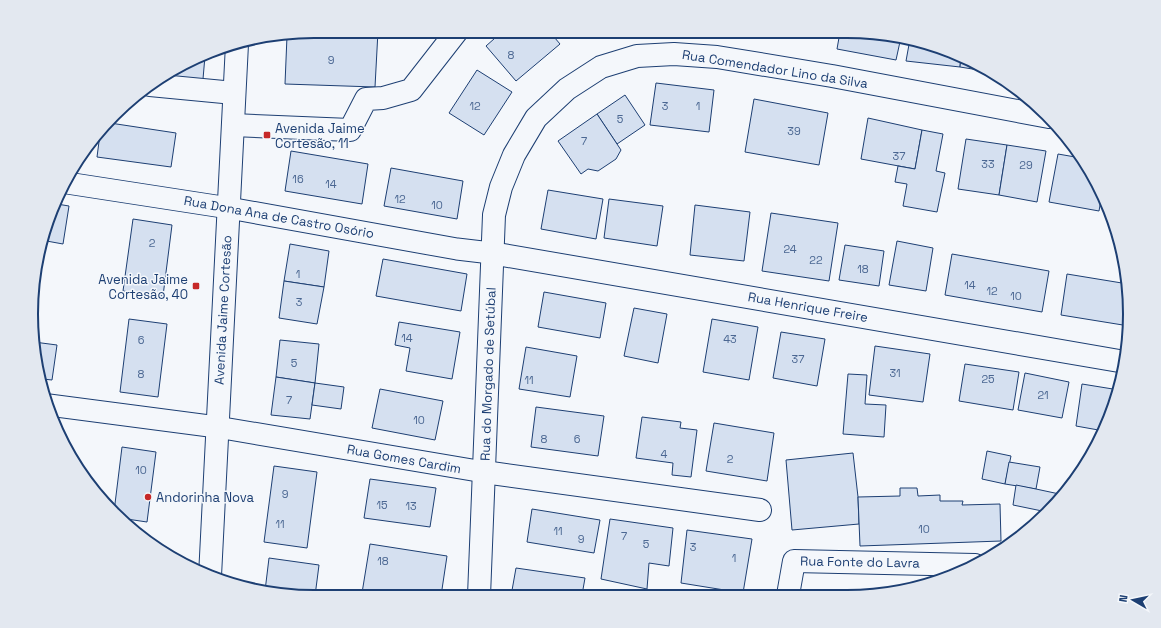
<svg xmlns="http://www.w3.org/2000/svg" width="1161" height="628" font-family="'Space Grotesk',sans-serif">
<rect width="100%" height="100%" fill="#f4f7fb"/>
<g fill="#d5e0f0" stroke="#1d3f73">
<polygon points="314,31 378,31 375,87 285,84 287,36"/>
<polygon points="503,31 549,31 560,44 516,81 486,46"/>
<polygon points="583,31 601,31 585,36"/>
<polygon points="840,32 865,32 901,37 896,60 837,49"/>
<polygon points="910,39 920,41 961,56 960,67 906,61"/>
<polygon points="205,56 203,79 166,77"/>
<polygon points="961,56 972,60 991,72 960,67"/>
<polygon points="477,70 512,92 484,135 449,113"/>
<polygon points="656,83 714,90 709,132 650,125"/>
<polygon points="625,95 645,125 617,144 597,114"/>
<polygon points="754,99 828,113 819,165 745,152"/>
<polygon points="597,114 621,150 616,159 598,171 588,169 581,174 558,141"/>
<polygon points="868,118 922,130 915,169 861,159"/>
<polygon points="110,123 176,133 171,167 97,157 100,134"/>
<polygon points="922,130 943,134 936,171 945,173 937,212 903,206 907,184 895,182 898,166 915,169"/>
<polygon points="966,139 1007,145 999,195 958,189"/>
<polygon points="1007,145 1046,151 1037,202 999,195"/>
<polygon points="291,151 368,164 362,204 285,191"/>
<polygon points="1058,154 1081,158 1092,173 1102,194 1099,211 1049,202"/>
<polygon points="391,168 463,181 457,219 384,206"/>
<polygon points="548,190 603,199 596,239 541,229"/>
<polygon points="609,199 663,206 657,246 604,238"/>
<polygon points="57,204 69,206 63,244 41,240"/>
<polygon points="695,205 750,212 744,261 690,255"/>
<polygon points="771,213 838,223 829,281 762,271"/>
<polygon points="133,219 172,225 163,296 123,291"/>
<polygon points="897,241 933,248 926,291 889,285"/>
<polygon points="290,244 329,251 324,287 284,281"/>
<polygon points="845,245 884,251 879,286 839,280"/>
<polygon points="952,254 1049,271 1042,312 945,295"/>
<polygon points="383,259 467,274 461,311 376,296"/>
<polygon points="1067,274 1128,284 1129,326 1061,315"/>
<polygon points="284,281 324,287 317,324 279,318"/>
<polygon points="544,292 606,303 600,338 538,327"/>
<polygon points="634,308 667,314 658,363 624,356"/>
<polygon points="129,319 167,324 158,397 120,392"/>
<polygon points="712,319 758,327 749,380 703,372"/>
<polygon points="399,322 460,332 452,379 406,371 410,348 395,345"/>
<polygon points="781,332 825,339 817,386 773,378"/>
<polygon points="280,340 319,344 315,383 276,377"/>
<polygon points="34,342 57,345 52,380 43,379"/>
<polygon points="875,346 930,354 923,402 869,395"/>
<polygon points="526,347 577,356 570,397 519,389"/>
<polygon points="965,364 1019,372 1013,410 959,401"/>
<polygon points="1025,373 1069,382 1062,418 1018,410"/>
<polygon points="848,374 867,375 865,404 886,405 884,437 843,434"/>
<polygon points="276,377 315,383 310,419 271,415"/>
<polygon points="315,383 344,387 341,409 312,405"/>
<polygon points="1082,384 1119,390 1104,431 1076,426"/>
<polygon points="380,389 443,401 435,440 372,428"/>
<polygon points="536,407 604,416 598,456 531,447"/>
<polygon points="642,417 681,422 680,428 697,430 691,477 672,475 673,463 636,458"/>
<polygon points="714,423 774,433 767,481 706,471"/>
<polygon points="122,447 156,452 147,522 120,518 114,512"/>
<polygon points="987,451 1011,456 1005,484 982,479"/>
<polygon points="853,453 858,497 859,524 792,530 786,460"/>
<polygon points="1009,462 1040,467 1036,489 1005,484"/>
<polygon points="274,466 317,472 307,548 264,542"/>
<polygon points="370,479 436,488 430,527 364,518"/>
<polygon points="1016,485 1036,489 1064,495 1060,501 1047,512 1013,505"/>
<polygon points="900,488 917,488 918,496 940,495 940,501 963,501 962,505 1000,504 1001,541 860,546 858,497 900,496"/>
<polygon points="532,509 600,520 594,553 527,542"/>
<polygon points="610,519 673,528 669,566 649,563 647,589 601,579"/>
<polygon points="687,530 752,539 743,593 681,583"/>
<polygon points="370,544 447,556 441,596 380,596 362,593"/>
<polygon points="269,558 319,565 315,596 296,596 265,591"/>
<polygon points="516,568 585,578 582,595 511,596"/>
<polygon points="910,588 884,595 801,595 801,594"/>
</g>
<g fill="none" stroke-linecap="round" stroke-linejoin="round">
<defs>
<g id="pedestrian">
<polyline points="67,183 229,208 457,249 491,253"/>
<polyline points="49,405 217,427 484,472"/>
</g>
<g id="minor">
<polyline points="150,85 234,93"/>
<polyline points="233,125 350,130 366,99 383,98 411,90 457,31"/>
<polyline points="491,253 1125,362"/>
<polyline points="484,472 760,510"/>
<polyline points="788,595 794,561 975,565"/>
<polyline points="479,596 494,215 501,187 514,155 536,118 567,89 601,67 637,56 674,54 717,57 832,76 1049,117"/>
</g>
<polyline id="secondary" points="210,576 237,44"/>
</defs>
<use href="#pedestrian" stroke="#1d3f73" stroke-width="23"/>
<use href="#minor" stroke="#1d3f73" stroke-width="24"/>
<use href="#secondary" stroke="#1d3f73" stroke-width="24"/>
<use href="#pedestrian" stroke="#f4f7fb" stroke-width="21"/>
<use href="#minor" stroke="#f4f7fb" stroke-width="22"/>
<use href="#secondary" stroke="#f4f7fb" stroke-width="22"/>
</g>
<g fill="#c62828" stroke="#f4f7fb" stroke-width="1.5">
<rect x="263" y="131" width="8" height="8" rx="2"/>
<rect x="192" y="282" width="8" height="8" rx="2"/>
<circle cx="148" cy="497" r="4"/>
</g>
<g text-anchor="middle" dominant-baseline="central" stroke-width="3" stroke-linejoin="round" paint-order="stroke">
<g font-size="11" fill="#4b6792">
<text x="511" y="55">8</text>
<text x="331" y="60">9</text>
<text x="475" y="106">12</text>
<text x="665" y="106">3</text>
<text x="698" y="106">1</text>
<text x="620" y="119">5</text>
<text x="794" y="131">39</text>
<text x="584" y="141">7</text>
<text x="899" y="156">37</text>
<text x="988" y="164">33</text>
<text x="1026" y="165">29</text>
<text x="298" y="179">16</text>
<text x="331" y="184">14</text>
<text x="400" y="199">12</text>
<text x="437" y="205">10</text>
<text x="152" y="243">2</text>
<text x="790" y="249">24</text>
<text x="816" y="260">22</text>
<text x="863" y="269">18</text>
<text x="298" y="274">1</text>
<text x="970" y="285">14</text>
<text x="992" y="291">12</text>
<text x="1016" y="296">10</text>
<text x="299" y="302">3</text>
<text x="407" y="338">14</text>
<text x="730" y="339">43</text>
<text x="141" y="340">6</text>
<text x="798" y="359">37</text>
<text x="294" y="363">5</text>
<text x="895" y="373">31</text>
<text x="141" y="374">8</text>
<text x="988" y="379">25</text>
<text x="529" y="380">11</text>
<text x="1043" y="395">21</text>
<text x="289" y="400">7</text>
<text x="419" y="420">10</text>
<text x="544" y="439">8</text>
<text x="577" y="439">6</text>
<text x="664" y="454">4</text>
<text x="730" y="459">2</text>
<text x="141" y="470">10</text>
<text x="285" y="494">9</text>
<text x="382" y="505">15</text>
<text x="411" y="506">13</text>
<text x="280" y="524">11</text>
<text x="924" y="529">10</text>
<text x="558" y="531">11</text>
<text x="624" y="536">7</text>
<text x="581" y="539">9</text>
<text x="646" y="544">5</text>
<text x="693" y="547">3</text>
<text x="734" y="558">1</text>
<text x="383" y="561">18</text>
</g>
<g font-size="13" fill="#1d3f73" stroke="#f4f7fb">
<text transform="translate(775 69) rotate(9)">Rua Comendador Lino da Silva</text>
<text transform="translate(279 217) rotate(10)">Rua Dona Ana de Castro Osório</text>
<text transform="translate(808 307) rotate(10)">Rua Henrique Freire</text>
<text transform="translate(223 310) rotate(-87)">Avenida Jaime Cortesão</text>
<text transform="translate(488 374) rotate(-88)">Rua do Morgado de Setúbal</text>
<text transform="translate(404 459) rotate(10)">Rua Gomes Cardim</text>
<text transform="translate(860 562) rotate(1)">Rua Fonte do Lavra</text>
</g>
<g font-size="13" fill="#1d3f73" stroke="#f4f7fb" text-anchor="start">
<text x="275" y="128">Avenida Jaime<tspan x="275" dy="15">Cortesão, 11</tspan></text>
<text x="188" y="279" text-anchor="end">Avenida Jaime<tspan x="188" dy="15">Cortesão, 40</tspan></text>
<text x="156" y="497">Andorinha Nova</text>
</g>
</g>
<path d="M0 0H1161V628H0ZM314 38H847A276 276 0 0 1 1123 314V314A276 276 0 0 1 847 590H314A276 276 0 0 1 38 314V314A276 276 0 0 1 314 38Z" fill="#e3e8f0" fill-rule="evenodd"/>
<path fill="none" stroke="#1d3f73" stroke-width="2" d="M314 38H847A276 276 0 0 1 1123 314V314A276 276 0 0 1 847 590H314A276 276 0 0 1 38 314V314A276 276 0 0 1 314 38Z"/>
<g transform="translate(1133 600) rotate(279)" stroke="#f4f7fb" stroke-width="3" paint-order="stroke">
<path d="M0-3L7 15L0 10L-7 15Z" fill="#1d3f73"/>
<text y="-6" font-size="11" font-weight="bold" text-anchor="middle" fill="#1d3f73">N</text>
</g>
</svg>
